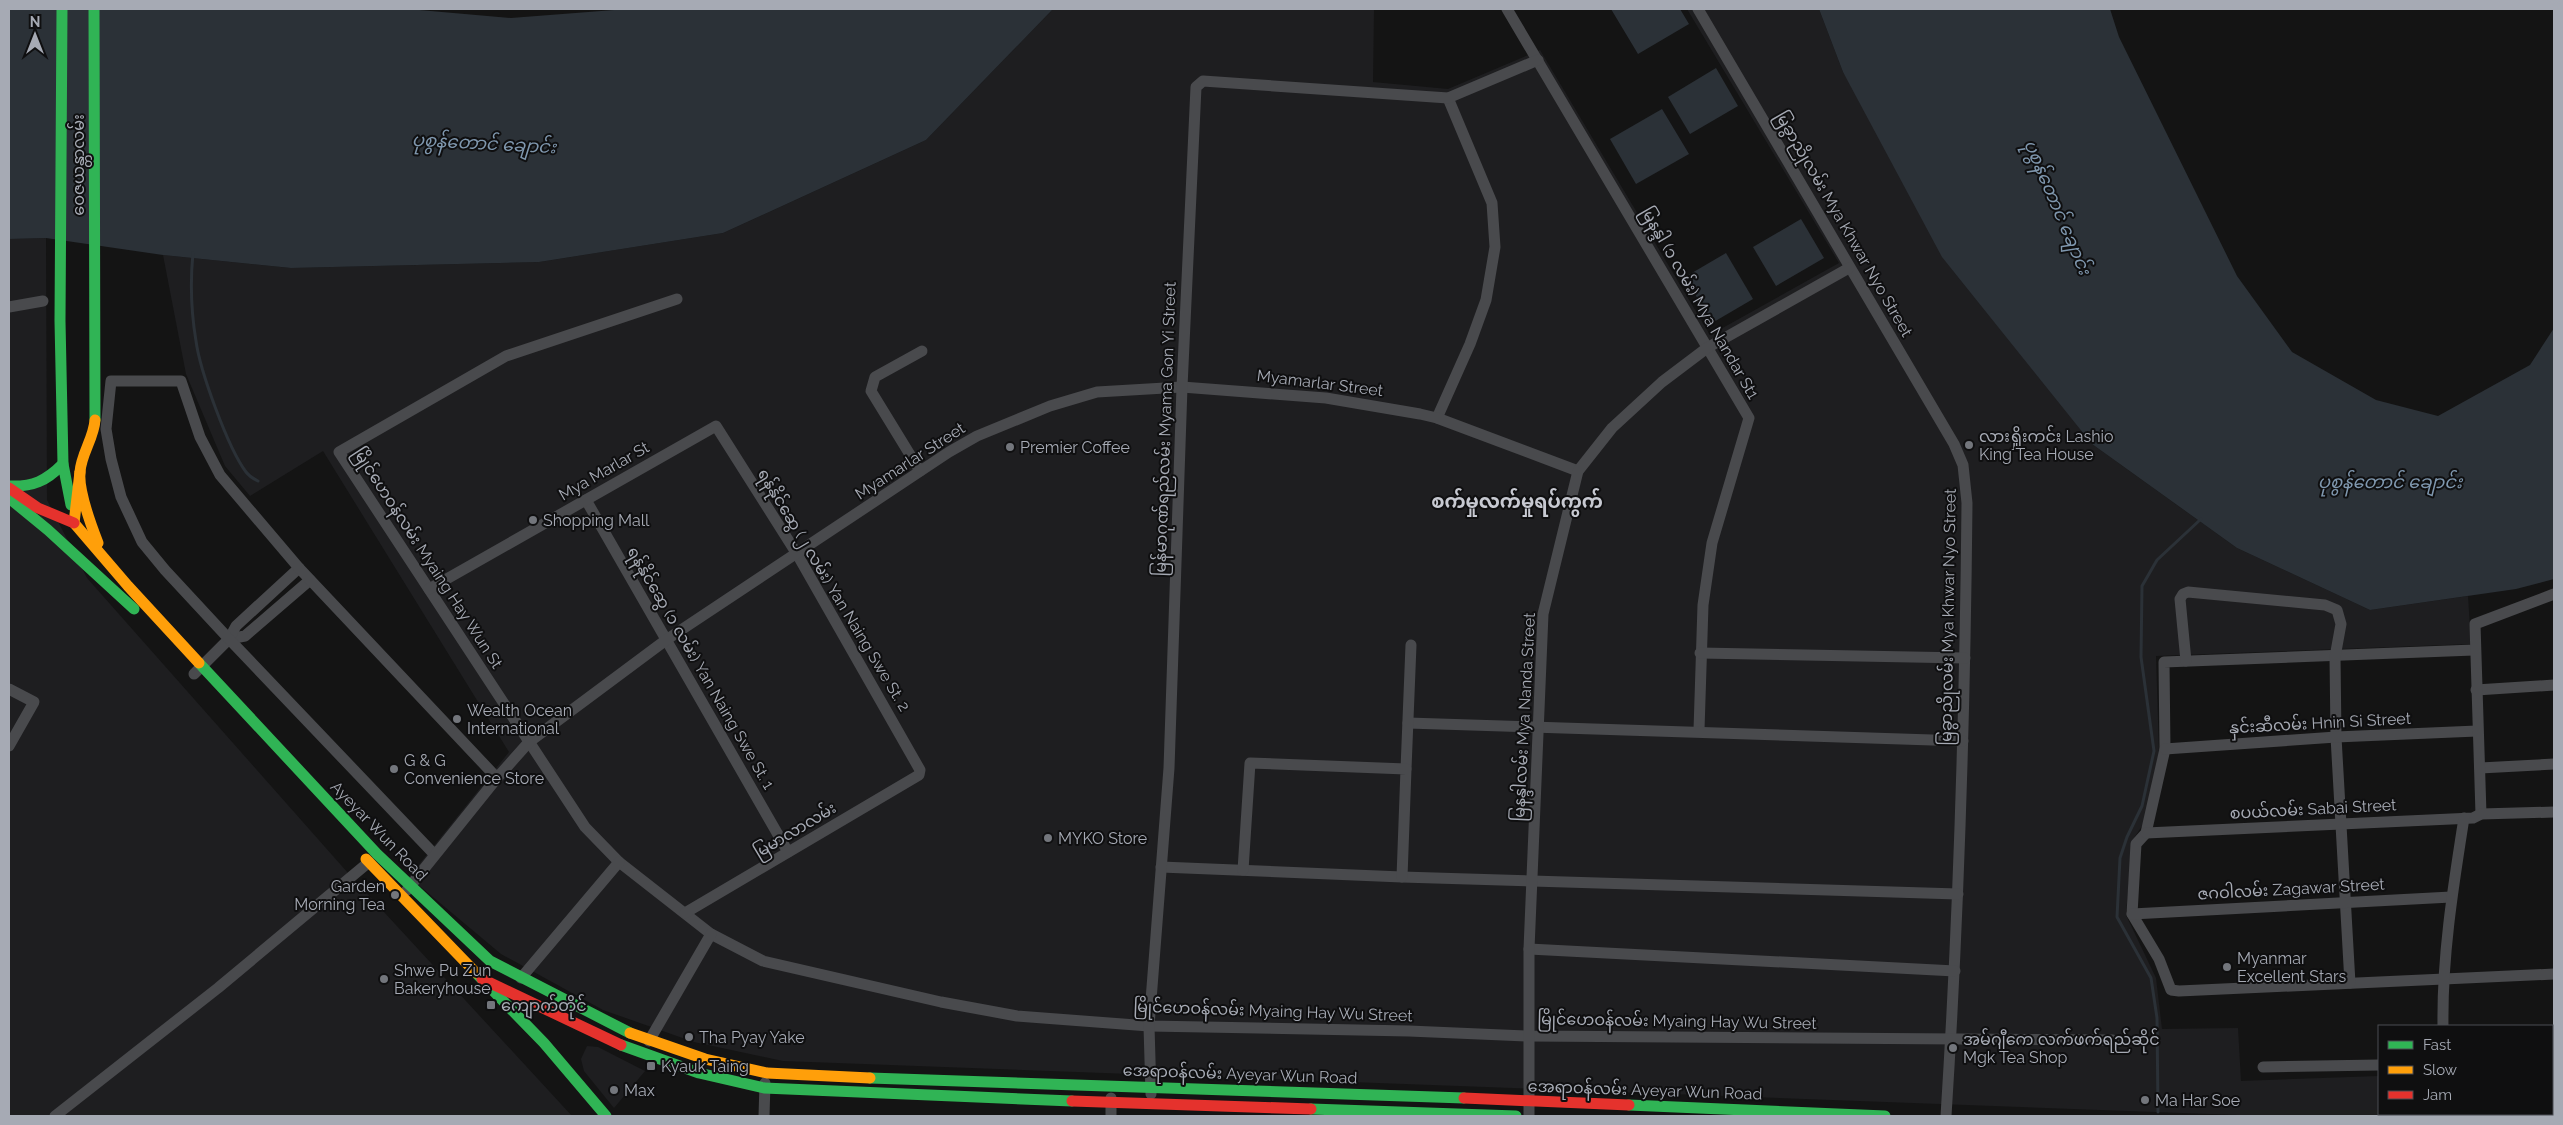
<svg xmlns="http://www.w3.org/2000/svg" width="2563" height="1125" font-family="Raleway,'Noto Sans Myanmar',sans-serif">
<rect width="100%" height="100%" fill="#141414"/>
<g fill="#1e1e20">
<polygon points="1053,9 1374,9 1373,82 1448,89 1540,50 1710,335 1839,263 1687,9 1819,9 1843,72 2092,444 2237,548 2370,610 2468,596 2471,644 2156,656 2159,753 2144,823 2132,841 2126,915 2156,978 2162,1029 2238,1028 2241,1081 2379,1076 2379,1114 2552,1114 2552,1070 2554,1070 2554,1116 2264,1116 783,1061 694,1042 603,1010 501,954 409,877 509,752 323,451 250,496 225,466 186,374 163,255 291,268 539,262 723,233 926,140"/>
<polygon points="46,238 47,500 87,578 348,873 572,1116 9,1116 9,239"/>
<polygon points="587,1046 598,1047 645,1071 614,1108 584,1071 581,1059"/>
</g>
<g fill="#2b3137">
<polygon points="9,9 408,9 511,18 627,9 1053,9 926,140 723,233 539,262 291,268 163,255 46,238 9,239"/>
<polygon points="1611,9 1680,9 1689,24 1638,54"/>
<polygon points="1819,9 2110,9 2119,37 2237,276 2292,352 2376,400 2438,416 2530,365 2554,328 2554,579 2516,589 2370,610 2237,548 2092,444 1942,257 1843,72"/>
<polygon points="1716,68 1738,106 1690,134 1668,97"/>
<polygon points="1662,109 1689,154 1636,184 1610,139"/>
<polygon points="1801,219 1824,258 1776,286 1753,247"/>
<polygon points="1726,253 1753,299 1712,323 1685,277"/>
</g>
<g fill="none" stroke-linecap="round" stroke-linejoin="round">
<g stroke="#2b3137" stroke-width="3">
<path d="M 193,253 C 190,283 191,311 196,341 C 200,371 228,448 246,472 C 249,476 254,479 258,481"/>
<polyline points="2158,1112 2157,1018 2151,978 2117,917 2120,858 2127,837 2142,806 2154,751 2141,657 2142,586 2157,560 2201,519"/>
</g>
<g stroke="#494a4d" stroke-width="11">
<polyline points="1507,9 1749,418 1712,543 1703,605 1699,730"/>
<path d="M 1698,9 L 1954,444 L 1963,465 L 1967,503 C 1965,708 1959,912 1946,1116"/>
<polyline points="677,299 506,356 339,452 585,827 619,862 711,934 763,961 941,1002 1017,1016 1149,1026 1409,1031 1528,1036 2113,1040"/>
<polyline points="9,307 43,301"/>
<polyline points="1437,418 1470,344 1486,300 1495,247 1492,203 1448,98"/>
<polyline points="920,471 871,391 875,377 922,351"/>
<polyline points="586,500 788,852"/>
<polyline points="429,589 716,426 797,554 920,770 919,775 685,913"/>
<polyline points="229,639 245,636 310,580"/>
<polyline points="2474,650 2164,662 2165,749 2146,833 2136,844 2132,914 2159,959 2171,990 2179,991 2554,974"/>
<polyline points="1700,653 1965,658"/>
<polyline points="2186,661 2180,599 2183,594 2188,592 2304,603 2325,605 2337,610 2341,624 2335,657 2336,737 2350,983"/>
<polyline points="194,674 229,639 236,626 299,568"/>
<polyline points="9,689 34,702 9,746"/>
<polyline points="2476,690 2554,685"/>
<polyline points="1408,723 1963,741"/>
<polyline points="2165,749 2336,737 2477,731"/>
<polyline points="2480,768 2554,764"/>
<polyline points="1406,769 1411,645"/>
<polyline points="2481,814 2475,624 2554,594"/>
<polyline points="2146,833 2473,818 2481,814 2554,812"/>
<polyline points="434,854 229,639 165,570 142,542 121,497 111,459 106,429 111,381 181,381 200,437 220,475 299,568 497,778"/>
<polyline points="1161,867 1402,877 1958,894"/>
<polyline points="1243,870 1250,763 1406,769 1402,877"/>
<polyline points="407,890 497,778 529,742 666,640 949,452 977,436 1050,406 1097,392 1182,387 1326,398 1420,414 1437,418 1578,471"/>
<polyline points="2132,914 2451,897"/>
<polyline points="1529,949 1955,971"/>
<polyline points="521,978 619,862"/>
<path d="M 2443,1026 C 2442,956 2453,888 2464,818"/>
<polyline points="649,1041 711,934"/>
<polyline points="2552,1061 2554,1061"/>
<polyline points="2263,1067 2379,1065"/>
<polyline points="1151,1094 1149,1026 1169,768 1182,387 1196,87 1203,81 1448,98 1538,60"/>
<polyline points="55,1116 218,988 369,862"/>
<polyline points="764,1116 765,1083"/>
<polyline points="1111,1116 1111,1098"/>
<polyline points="1529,1116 1529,949 1543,614 1578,471 1612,428 1662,382 1707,348 1849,268"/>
<polyline points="2443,1116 2443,1114"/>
</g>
<g stroke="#30b455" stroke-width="11">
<polyline points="62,9 60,321 63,464 71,505"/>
<polyline points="94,9 95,420"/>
<path d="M 9,486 C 33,487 46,481 63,464"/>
<polyline points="9,498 48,530 134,609"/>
<polyline points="199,663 377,854 490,961 630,1033"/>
<polyline points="476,973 544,1043 606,1116"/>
<polyline points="621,1045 699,1073 764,1088 1072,1101"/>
<polyline points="870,1078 1464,1098"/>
<polyline points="1629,1105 1885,1116"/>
<polyline points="1311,1109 1516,1116"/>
</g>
<g stroke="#ff9f0a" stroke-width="11">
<path d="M 95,420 C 94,438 81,454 80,472 C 78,491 91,525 98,543"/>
<polyline points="80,472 74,523 128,586 199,663"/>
<polyline points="366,859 476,973"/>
<polyline points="630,1033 705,1059 767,1073 870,1078"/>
</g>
<g stroke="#e5322d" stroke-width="11">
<polyline points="9,488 38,508 74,523"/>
<polyline points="482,979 621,1045"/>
<polyline points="1464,1098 1629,1105"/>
<polyline points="1072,1101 1311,1109"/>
</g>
</g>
<g fill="#73767c" stroke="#0f0f10" stroke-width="2">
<circle cx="1969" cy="445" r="5"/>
<circle cx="1010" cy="447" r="5"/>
<circle cx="533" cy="520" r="5"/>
<circle cx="457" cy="719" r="5"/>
<circle cx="394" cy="769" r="5"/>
<circle cx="1048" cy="838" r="5"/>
<circle cx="395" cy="895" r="5"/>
<circle cx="2227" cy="967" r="5"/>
<circle cx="384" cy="979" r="5"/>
<rect x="486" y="1000" width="10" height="10" rx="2.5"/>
<circle cx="689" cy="1037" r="5"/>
<circle cx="1953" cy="1048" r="5"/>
<rect x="646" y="1061" width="10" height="10" rx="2.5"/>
<circle cx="614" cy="1090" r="5"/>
<circle cx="2145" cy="1100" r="5"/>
</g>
<g text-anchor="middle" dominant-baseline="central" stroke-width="4" stroke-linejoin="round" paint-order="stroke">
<g font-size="16" fill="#a6aab4" stroke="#0f0f10">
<text transform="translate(78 165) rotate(-90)">ဝေဇယန္တာလမ်း</text>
<text transform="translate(1844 224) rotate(60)">မြခွာညိုလမ်း Mya Khwar Nyo Street</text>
<text transform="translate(1700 303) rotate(60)">မြနန္ဒါ (၁ လမ်း) Mya Nandar St1</text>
<text transform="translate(1320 383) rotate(7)">Myamarlar Street</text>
<text transform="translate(1165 429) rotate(-88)">မြန်မာဂုဏ်ရည်လမ်း Myama Gon Yi Street</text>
<text transform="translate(910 461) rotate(-33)">Myamarlar Street</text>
<text transform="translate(604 471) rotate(-30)">Mya Marlar St</text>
<text transform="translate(428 558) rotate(57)">မြိုင်ဟေဝန်လမ်း Myaing Hay Wun St</text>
<text transform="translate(834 590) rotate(59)">ရန်နိုင်ဆွေ (၂ လမ်း) Yan Naing Swe St. 2</text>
<text transform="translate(1948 617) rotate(-89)">မြခွာညိုလမ်း Mya Khwar Nyo Street</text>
<text transform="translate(701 668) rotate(60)">ရန်နိုင်ဆွေ (၁ လမ်း) Yan Naing Swe St. 1</text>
<text transform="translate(1524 717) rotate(-87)">မြနန္ဒါလမ်း Mya Nanda Street</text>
<text transform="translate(2320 723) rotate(-3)">နှင်းဆီလမ်း Hnin Si Street</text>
<text transform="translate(2313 809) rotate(-3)">စပယ်လမ်း Sabai Street</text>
<text transform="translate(795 830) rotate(-31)">မြမာလာလမ်း</text>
<text transform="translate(379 831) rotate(46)">Ayeyar Wun Road</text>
<text transform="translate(2291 889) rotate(-3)">ဇဂဝါလမ်း Zagawar Street</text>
<text transform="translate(1273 1011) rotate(2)">မြိုင်ဟေဝန်လမ်း Myaing Hay Wu Street</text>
<text transform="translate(1677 1021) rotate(1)">မြိုင်ဟေဝန်လမ်း Myaing Hay Wu Street</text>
<text transform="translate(1240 1074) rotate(2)">အေရာဝန်လမ်း Ayeyar Wun Road</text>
<text transform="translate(1645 1090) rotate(2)">အေရာဝန်လမ်း Ayeyar Wun Road</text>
</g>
<g font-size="16" fill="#a6aab4" stroke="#0f0f10" text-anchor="start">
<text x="1979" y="436">လားရှိုးကင်း Lashio<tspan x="1979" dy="18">King Tea House</tspan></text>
<text x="1020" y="447">Premier Coffee</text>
<text x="543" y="520">Shopping Mall</text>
<text x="467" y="710">Wealth Ocean<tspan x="467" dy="18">International</tspan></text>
<text x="404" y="760">G &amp; G<tspan x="404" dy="18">Convenience Store</tspan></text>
<text x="1058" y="838">MYKO Store</text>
<text x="385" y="886" text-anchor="end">Garden<tspan x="385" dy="18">Morning Tea</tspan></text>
<text x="2237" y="958">Myanmar<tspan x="2237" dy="18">Excellent Stars</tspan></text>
<text x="394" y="970">Shwe Pu Zun<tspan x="394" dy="18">Bakeryhouse</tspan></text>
<text x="501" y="1005">ကျောက်တိုင်</text>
<text x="699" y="1037">Tha Pyay Yake</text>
<text x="1963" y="1039">အမ်ဂျီကေ လက်ဖက်ရည်ဆိုင်<tspan x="1963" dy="18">Mgk Tea Shop</tspan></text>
<text x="661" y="1066">Kyauk Taing</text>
<text x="624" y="1090">Max</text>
<text x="2155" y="1100">Ma Har Soe</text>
</g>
<g font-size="18" font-style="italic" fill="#7f97ae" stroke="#0f0f10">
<text transform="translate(484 143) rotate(3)">ပုစွန်တောင် ချောင်း</text>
<text transform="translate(2058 207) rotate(67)">ပုစွန်တောင် ချောင်း</text>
<text x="2390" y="481">ပုစွန်တောင် ချောင်း</text>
</g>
<g font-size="19" font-weight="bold" fill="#c7c9d1" stroke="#0f0f10">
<text x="1517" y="501">စက်မှုလက်မှုရပ်ကွက်</text>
</g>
</g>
<rect width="2563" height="1125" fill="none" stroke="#a6aab4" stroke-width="20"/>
<rect x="2378" y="1025" width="175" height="90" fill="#0f0f10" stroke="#4b4d52"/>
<rect x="2388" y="1041" width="25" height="8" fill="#30b455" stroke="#4b4d52"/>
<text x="2423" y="1050" font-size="15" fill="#a6aab4">Fast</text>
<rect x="2388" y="1066" width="25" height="8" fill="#ff9f0a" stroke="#4b4d52"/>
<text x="2423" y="1075" font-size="15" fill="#a6aab4">Slow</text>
<rect x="2388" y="1091" width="25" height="8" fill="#e5322d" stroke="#4b4d52"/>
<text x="2423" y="1100" font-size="15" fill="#a6aab4">Jam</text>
<g transform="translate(35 35)" stroke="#0f0f10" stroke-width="4" paint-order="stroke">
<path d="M0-4L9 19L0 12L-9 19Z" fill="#a6aab4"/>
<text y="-8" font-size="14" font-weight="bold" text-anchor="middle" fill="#a6aab4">N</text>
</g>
</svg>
